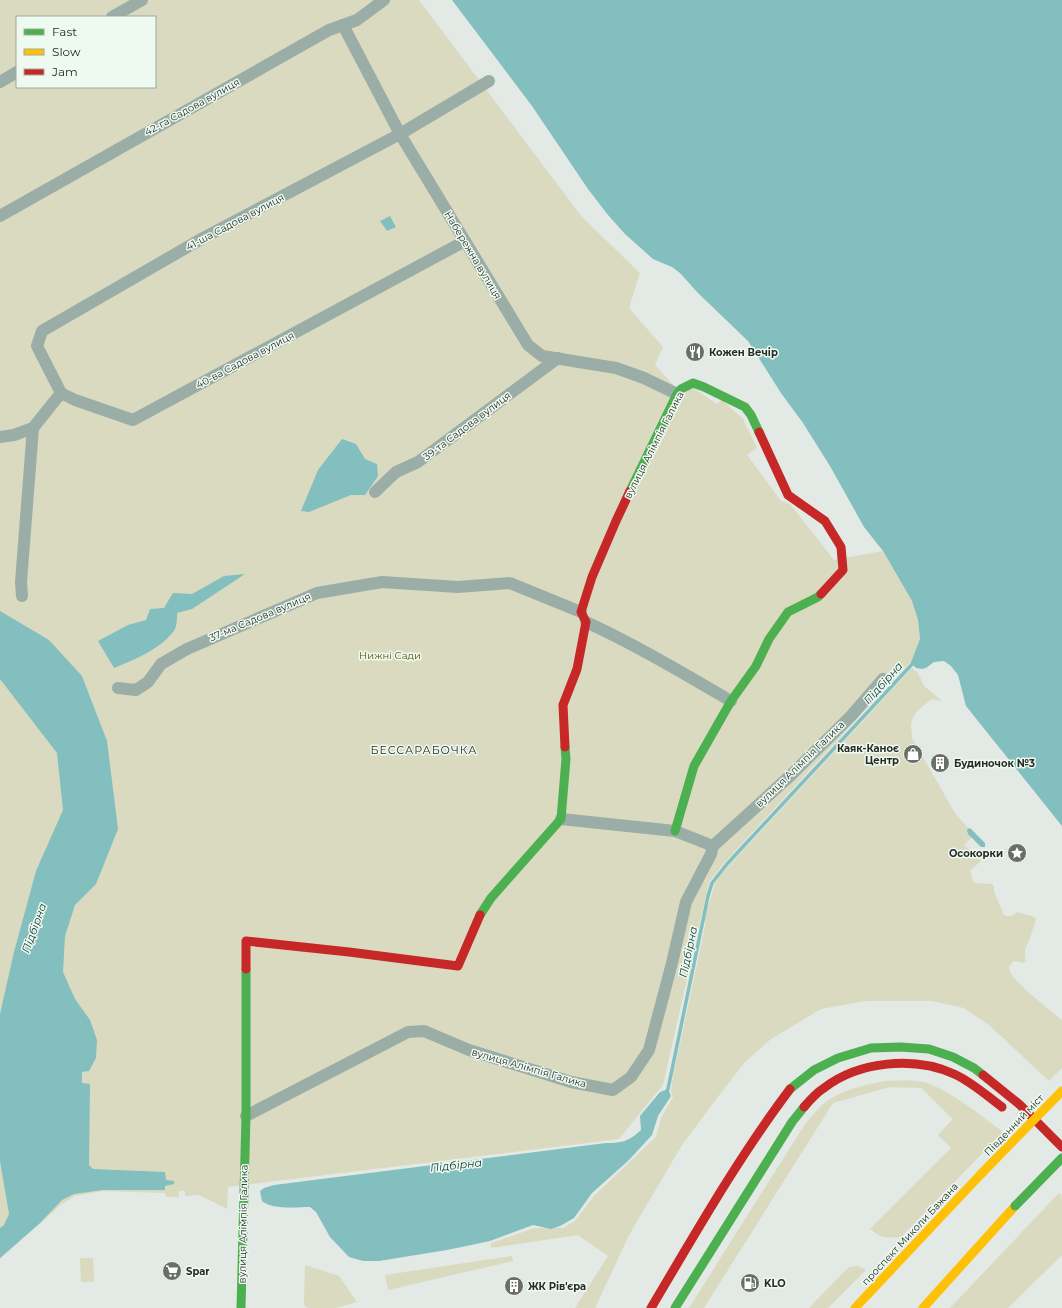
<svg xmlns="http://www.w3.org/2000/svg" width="1062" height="1308" font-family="Montserrat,sans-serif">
<rect width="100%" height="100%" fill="#e3e9e4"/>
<g fill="#d9dac0" fill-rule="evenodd">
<path d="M 0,0 L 419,0 L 582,217 L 640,273 L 629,308 L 663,347 L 655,365 L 683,396 L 690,386 L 717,404 L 722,400 L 743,419 L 757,448 L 747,455 L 781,501 L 790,504 L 834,560 L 883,551 L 912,601 L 918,620 L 920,639 L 911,662 L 904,668 L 725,862 L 709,882 L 663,1085 L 619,1139 L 228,1187 L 227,1209 L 199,1195 L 185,1196 L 185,1191 L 179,1191 L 179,1197 L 166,1197 L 165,1193 L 103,1191 L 75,1196 L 62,1204 L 0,1259 ZM 17,17 L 155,17 L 155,87 L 17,87 Z"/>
<path d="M 912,668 L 918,673 L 924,686 L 942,701 L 932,699 C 923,705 913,713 911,724 C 911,728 912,733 912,738 L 955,813 L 974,835 L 964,845 L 981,861 L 970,871 L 974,883 L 992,884 L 994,887 L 994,892 L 1004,915 C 1010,917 1013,916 1017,912 L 1035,917 L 1036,919 L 1029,941 L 1025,949 L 1025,956 L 1026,961 L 1024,963 L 1014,961 C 1012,963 1009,966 1009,969 C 1011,981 1052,1011 1062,1020 L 1062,1068 L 1049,1081 L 989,1025 L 964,1008 L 932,1001 L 865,1001 L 821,1009 L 771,1039 L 745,1062 L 717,1098 L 682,1145 L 629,1235 L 595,1308 L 575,1308 L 608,1256 L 578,1235 L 491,1248 L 491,1243 L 535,1228 L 563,1228 L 575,1221 L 594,1196 L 656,1137 L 661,1118 L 673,1097 L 671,1091 L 673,1077 L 705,926 L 705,917 L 715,883 L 724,871 Z"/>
<path d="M 886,1081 C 900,1081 917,1079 930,1084 C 956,1095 980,1115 1003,1132 L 901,1237 C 886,1238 882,1239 870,1229 L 951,1148 L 938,1135 L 953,1119 L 921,1088 L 890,1087 L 833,1103 L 704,1308 L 689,1308 L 805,1124 C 810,1118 816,1111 822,1105 C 840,1090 863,1085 886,1081 Z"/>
<polygon points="1059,1193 1062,1196 1062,1255 1008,1308 950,1308"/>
<polygon points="512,1256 513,1261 388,1290 385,1275"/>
<polygon points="80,1258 93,1258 94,1282 81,1282"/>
<polygon points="305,1265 339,1276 357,1302 336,1308 308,1308 304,1305"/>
<polygon points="858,1266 866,1270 828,1308 809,1308 849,1267"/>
</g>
<g fill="#82bfbe">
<polygon points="452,0 1062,0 1062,826 966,706 958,675 951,666 944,661 934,662 926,668 922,669 916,668 912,664 911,662 913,657 920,639 918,620 912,601 883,551 864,527 830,466 803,423 781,393 748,341 698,293 680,273 672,267 653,259 625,234 608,215 588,189 532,106"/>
<polygon points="390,216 396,227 387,231 380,221"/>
<polygon points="342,439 356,444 365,459 377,464 378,476 365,495 351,495 309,512 301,511 318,470"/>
<path d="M 245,574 L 192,609 L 177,613 C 177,618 177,625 175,629 C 163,648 134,660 114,668 L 98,641 L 128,625 L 146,620 L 150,609 L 164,608 L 173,593 L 192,594 L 224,576 Z"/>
<polygon points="0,611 49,640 82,676 107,741 118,829 96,884 75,905 65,936 63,972 75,999 90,1020 97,1040 96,1058 89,1071 82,1072 82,1083 90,1084 89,1165 93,1169 165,1172 166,1180 174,1181 174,1184 165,1186 165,1190 103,1190 74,1194 62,1200 40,1223 0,1258 0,1228 4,1225 9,1214 0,1161 0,1014 14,952 36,871 63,810 57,753 0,679"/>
<polygon points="969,828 971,829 985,843 985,847 981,847 968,834 967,830"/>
<path d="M 668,1089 L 671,1096 L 658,1116 L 652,1135 L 629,1160 L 592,1193 L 574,1218 L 560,1226 L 551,1229 L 533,1225 L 490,1241 L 447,1250 L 379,1261 L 363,1261 L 349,1257 L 330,1237 L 316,1212 L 310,1207 C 297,1207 272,1210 262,1201 L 260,1191 L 264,1188 L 274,1185 L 606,1143 C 623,1143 629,1141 641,1130 L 640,1116 L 660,1092 Z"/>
</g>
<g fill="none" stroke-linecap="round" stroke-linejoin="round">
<polyline stroke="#82bfbe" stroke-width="3.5" points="666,1093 668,1089 708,896 712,883 727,864 915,661"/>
<g stroke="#9bada7" stroke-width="12">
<polyline points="112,17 142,0"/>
<polyline points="343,25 400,134 528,345 542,356 616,368 644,378 677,394"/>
<polyline points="0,82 17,72"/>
<polyline points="0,216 329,30 357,20 384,0"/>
<polyline points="61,393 37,346 42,331 203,238 400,134 489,81"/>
<polyline points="0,437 14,435 33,428 61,393 75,400 133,420 465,241"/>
<polyline points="375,492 396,472 418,462 558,358"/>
<polyline points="22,596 21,582 33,428"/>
<path d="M 586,622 C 636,645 683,673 731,701"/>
<polyline points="118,688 136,690 148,682 161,664 187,649 317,593 382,582 458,587 510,583 581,612"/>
<polyline points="561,819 675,831 713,846"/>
<polyline points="246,1116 408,1032 424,1031 469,1050 571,1082 613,1090 631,1077 649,1050 672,963 686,902 711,854 713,846 791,775 851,716 883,679"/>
</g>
<g stroke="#4caf50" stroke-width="9">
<polyline points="630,491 677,394 681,389 693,383 704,387 745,407 751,415 759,432"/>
<polyline points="675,831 694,766 731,701 756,666 769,639 788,612 818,597 821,594"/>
<polyline points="480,915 491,898 561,819 566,759 565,747"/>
<polyline points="790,1089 814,1070 838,1058 871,1048 900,1047 929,1049 953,1057 974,1068 983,1075"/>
<polyline points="241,1308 246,1116 246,969"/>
<polyline points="675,1308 792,1122 804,1107"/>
</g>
<g stroke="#ffc107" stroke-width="9">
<polyline points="855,1308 981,1174"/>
<polyline points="923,1308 1015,1206"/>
</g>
<g stroke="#c62828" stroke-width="9">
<polyline points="759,432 788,495 825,521 841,547 843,570 821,594"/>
<polyline points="565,747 563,705 577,669 586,622 581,612 592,577 616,521 630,491"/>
<polyline points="246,969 246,941 349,952 458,966 480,915"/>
<polyline points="983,1075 1019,1104 1062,1147"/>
<path d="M 804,1107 C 810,1100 816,1093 824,1088 C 859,1061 914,1056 954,1074 C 972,1082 987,1096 1002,1107"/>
<path d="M 651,1308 C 695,1234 738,1158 790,1089"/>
</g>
<polyline stroke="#4caf50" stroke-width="9" points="1015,1206 1062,1158"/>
<polyline stroke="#ffc107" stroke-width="9" points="981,1174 1062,1091"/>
</g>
<defs>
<symbol id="restaurant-disc" viewBox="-11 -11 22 22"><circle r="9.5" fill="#696e6a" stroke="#eefaf0"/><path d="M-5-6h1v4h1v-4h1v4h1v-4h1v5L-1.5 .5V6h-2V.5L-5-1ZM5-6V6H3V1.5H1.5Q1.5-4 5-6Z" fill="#fff"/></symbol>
<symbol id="shop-disc" viewBox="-11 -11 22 22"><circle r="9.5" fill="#696e6a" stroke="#eefaf0"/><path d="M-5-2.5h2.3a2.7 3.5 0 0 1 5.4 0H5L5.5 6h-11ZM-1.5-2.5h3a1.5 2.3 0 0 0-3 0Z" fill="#fff"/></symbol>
<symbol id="building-disc" viewBox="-11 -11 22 22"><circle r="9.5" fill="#696e6a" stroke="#eefaf0"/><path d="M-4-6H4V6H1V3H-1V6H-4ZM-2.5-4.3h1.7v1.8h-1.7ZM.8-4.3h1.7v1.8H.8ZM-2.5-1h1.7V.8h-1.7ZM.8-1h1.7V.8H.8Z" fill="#fff"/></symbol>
<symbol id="sight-disc" viewBox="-11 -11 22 22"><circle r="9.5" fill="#696e6a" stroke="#eefaf0"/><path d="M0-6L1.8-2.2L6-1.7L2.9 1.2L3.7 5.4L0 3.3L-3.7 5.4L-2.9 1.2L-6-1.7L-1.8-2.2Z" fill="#fff"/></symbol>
<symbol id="supermarket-disc" viewBox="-11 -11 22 22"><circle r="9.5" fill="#696e6a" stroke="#eefaf0"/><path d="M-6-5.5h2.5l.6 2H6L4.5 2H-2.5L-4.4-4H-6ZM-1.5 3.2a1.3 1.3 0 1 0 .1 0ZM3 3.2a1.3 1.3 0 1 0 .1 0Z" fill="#fff"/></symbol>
<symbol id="fuel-disc" viewBox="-11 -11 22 22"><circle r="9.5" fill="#696e6a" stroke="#eefaf0"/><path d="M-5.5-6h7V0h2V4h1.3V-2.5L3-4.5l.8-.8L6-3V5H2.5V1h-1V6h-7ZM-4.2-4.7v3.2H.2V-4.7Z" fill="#fff"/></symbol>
</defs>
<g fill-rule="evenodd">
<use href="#restaurant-disc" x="684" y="341" width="22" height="22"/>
<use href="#shop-disc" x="902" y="743" width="22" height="22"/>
<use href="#building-disc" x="929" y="752" width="22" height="22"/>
<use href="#sight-disc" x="1006" y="842" width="22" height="22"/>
<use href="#supermarket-disc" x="161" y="1260" width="22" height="22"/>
<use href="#fuel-disc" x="739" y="1272" width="22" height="22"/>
<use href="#building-disc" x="503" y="1275" width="22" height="22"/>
</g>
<g text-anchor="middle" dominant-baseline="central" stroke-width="3" stroke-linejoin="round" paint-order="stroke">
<g font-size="10" fill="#272c28" stroke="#eefaf0">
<text transform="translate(192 107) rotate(-29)">42-га Садова вулиця</text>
<text transform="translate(235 222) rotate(-28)">41-ша Садова вулиця</text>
<text transform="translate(473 255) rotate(59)">Набережна вулиця</text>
<text transform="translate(245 360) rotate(-28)">40-ва Садова вулиця</text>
<text transform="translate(467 426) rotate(-37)">39-та Садова вулиця</text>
<text transform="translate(654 445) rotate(-63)">вулиця Алімпія Галика</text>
<text transform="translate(260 617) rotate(-23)">37-ма Садова вулиця</text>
<text transform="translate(800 764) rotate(-44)">вулиця Алімпія Галика</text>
<text transform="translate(529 1068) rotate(16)">вулиця Алімпія Галика</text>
<text transform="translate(1014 1125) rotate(-46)">Південний міст</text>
<text transform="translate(243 1224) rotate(-89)">вулиця Алімпія Галика</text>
<text transform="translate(910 1234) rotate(-47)">проспект Миколи Бажана</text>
</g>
<g font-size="10" font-weight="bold" fill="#272c28" stroke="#eefaf0" text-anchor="start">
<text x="709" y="352">Кожен Вечір</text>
<text x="899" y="748" text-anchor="end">Каяк-Каноє<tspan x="899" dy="12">Центр</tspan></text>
<text x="954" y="763">Будиночок №3</text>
<text x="1003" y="853" text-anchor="end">Осокорки</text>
<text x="186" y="1271">Spar</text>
<text x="764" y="1283">KLO</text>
<text x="528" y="1286">ЖК Рів'єра</text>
</g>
<g font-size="10" fill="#585305" stroke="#eefaf0">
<text x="390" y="655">Нижні Сади</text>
</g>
<g font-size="11" font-style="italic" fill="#10393a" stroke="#eefaf0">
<text transform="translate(883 683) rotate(-48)">Підбірна</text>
<text transform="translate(34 928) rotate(-70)">Підбірна</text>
<text transform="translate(688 952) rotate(-78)">Підбірна</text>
<text transform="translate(456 1165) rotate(-6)">Підбірна</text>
</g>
<g font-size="11" letter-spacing="1" fill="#272c28" stroke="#eefaf0">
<text x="424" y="750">БЕССАРАБОЧКА</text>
</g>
</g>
<rect x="16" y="16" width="140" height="72" fill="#eefaf0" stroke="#9ea8a0"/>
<rect x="24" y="29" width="20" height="6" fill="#4caf50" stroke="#9ea8a0"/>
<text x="52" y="36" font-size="12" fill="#272c28">Fast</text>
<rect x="24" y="49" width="20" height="6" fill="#ffc107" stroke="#9ea8a0"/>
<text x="52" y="56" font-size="12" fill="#272c28">Slow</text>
<rect x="24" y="69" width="20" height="6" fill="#c62828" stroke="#9ea8a0"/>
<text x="52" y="76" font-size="12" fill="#272c28">Jam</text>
</svg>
